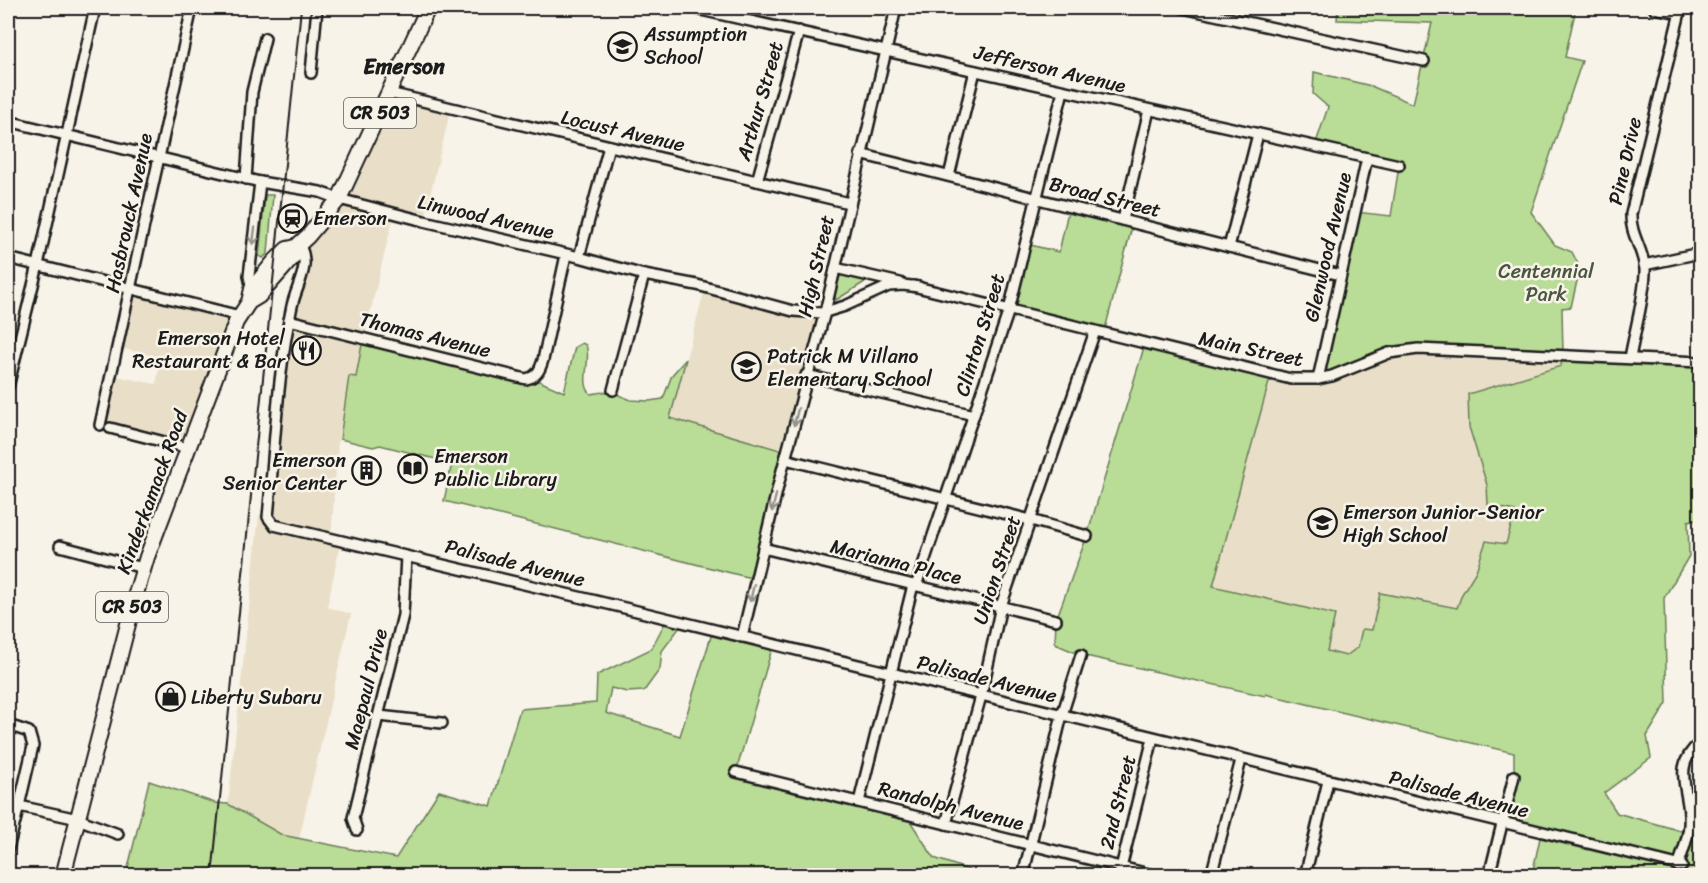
<svg xmlns="http://www.w3.org/2000/svg" width="1708" height="883" font-family="Sriracha,sans-serif">
<rect width="100%" height="100%" fill="#f7f3e8"/>
<filter id="ink" filterUnits="userSpaceOnUse"><feTurbulence type="fractalNoise" baseFrequency=".0167" numOctaves="2"/><feDisplacementMap in="SourceGraphic" scale="12" xChannelSelector="R" yChannelSelector="G"/><feConvolveMatrix kernelMatrix="1 2 1 2 8 2 1 2 1" color-interpolation-filters="sRGB"/></filter>
<g filter="url(#ink)">
<g fill="#e9dfc8">
<polygon points="389,93 451,108 424,221 394,214 364,338 356,377 349,377 338,443 331,538 341,541 327,607 351,614 299,839 282,835 228,804 259,515 268,517 284,351 303,251"/>
<polygon points="130,288 240,316 188,448 100,425 111,375 156,384 161,358 117,347"/>
<polygon points="705,288 822,313 787,452 670,418"/>
<polygon points="1145,344 1303,379 1389,353 1562,355 1559,414 1514,753 1269,695 1081,655 1055,644 1056,620 1087,536"/>
</g>
<g fill="#b9dc96" stroke="#6a7c59" stroke-width="1.5">
<polygon points="1338,8 1576,8 1565,57 1582,61 1531,212 1555,245 1572,252 1580,268 1571,307 1562,308 1563,355 1700,362 1700,519 1688,521 1689,556 1664,598 1667,703 1647,736 1651,758 1604,793 1617,813 1685,832 1700,828 1700,875 1532,875 1541,833 1502,823 1514,776 1514,753 1269,695 1266,694 1265,696 1081,655 1055,644 1056,620 1087,536 1145,344 1278,377 1269,382 1213,586 1335,615 1327,651 1346,656 1358,647 1362,629 1372,630 1380,593 1457,608 1462,594 1476,571 1486,541 1506,544 1515,511 1488,505 1487,485 1469,427 1468,394 1561,366 1562,355 1418,349 1318,379 1355,212 1391,216 1399,166 1315,146 1328,107 1313,94 1314,72 1371,86 1413,104 1432,23 1337,20"/>
<polygon points="265,195 273,195 268,253 263,258 259,256"/>
<polygon points="1069,207 1133,223 1104,333 1009,310 1026,244 1059,252"/>
<polygon points="841,273 868,280 836,300 834,294"/>
<path d="M 363,339 L 532,378 L 564,392 L 575,347 L 582,343 L 586,345 C 592,360 579,383 591,394 L 609,391 L 631,400 L 649,401 L 663,399 L 672,375 L 686,359 L 670,418 L 787,452 L 755,579 L 444,501 L 452,463 L 380,445 L 373,447 L 340,439 L 349,376 L 356,377 Z"/>
<polygon points="667,619 683,623 662,651 660,669 644,691 627,692 611,688 606,713 680,736 713,630 773,645 736,772 905,813 934,858 975,872 975,876 126,876 149,781 215,803 228,804 282,835 396,858 439,791 491,806 520,709 596,703 597,675 651,649"/>
</g>
<g fill="none" stroke-linecap="round" stroke-linejoin="round">
<defs>
<g id="street">
<polyline points="692,8 1399,165"/>
<polyline points="1183,8 1424,61"/>
<polyline points="1654,8 1679,13"/>
<polyline points="311,73 317,8"/>
<polyline points="389,93 849,203"/>
<polyline points="8,121 260,182 320,192 339,199 424,221 579,257 644,275 697,285 793,311 822,313 845,306 889,286 903,285 919,287"/>
<polyline points="860,154 1340,275"/>
<polyline points="949,176 975,71"/>
<polyline points="246,179 252,92 265,38"/>
<polyline points="757,181 799,31"/>
<polyline points="1123,220 1149,110"/>
<path d="M 299,244 C 312,266 297,283 292,306 C 277,374 275,447 268,517 L 274,525 L 596,601 L 1682,866"/>
<polyline points="1229,247 1258,134"/>
<polyline points="579,257 609,146"/>
<polyline points="8,258 240,316"/>
<polyline points="1644,265 1700,253"/>
<polyline points="835,268 900,283"/>
<polyline points="913,286 1291,379 1318,379 1332,376 1389,353 1418,349 1700,362"/>
<polyline points="252,289 249,276 260,182"/>
<path d="M 289,320 L 526,379 C 537,377 540,370 543,360 L 566,255"/>
<path d="M 1630,358 C 1634,334 1646,291 1645,269 C 1643,249 1630,234 1631,214 L 1681,8"/>
<polyline points="806,375 974,415"/>
<polyline points="1318,379 1367,158"/>
<polyline points="8,387 38,265 95,8"/>
<polyline points="613,390 644,275"/>
<polyline points="100,425 192,8"/>
<polyline points="110,428 188,448"/>
<polyline points="785,459 1031,520 1087,536"/>
<polyline points="60,546 143,568"/>
<polyline points="763,548 1056,620"/>
<polyline points="916,586 1009,310 1063,91"/>
<polyline points="742,637 780,478 825,312 896,8"/>
<polyline points="379,716 442,723"/>
<polyline points="8,725 29,732 33,746 19,806"/>
<polyline points="736,772 1157,876"/>
<polyline points="859,802 913,585"/>
<polyline points="946,824 981,696 1001,606 1095,331"/>
<polyline points="357,830 353,818 403,615 406,556"/>
<polyline points="8,849 19,806 78,819 118,834"/>
<path d="M 1678,866 C 1683,852 1688,839 1689,825 C 1692,792 1669,768 1700,743"/>
<polyline points="1023,876 1062,715 1081,655"/>
<polyline points="1119,876 1153,738"/>
<polyline points="1211,876 1241,760"/>
<polyline points="1305,876 1328,781"/>
<polyline points="1489,876 1514,776"/>
</g>
<g id="primary">
<polyline points="249,302 252,289 274,262 287,249 296,247 308,236 339,199 428,8"/>
<polyline points="63,876 135,597 147,557 236,322 249,302 259,296 294,256 296,247"/>
</g>
</defs>
<use href="#street" stroke="#1c1c1c" stroke-width="14"/>
<use href="#primary" stroke="#1c1c1c" stroke-width="18"/>
<use href="#street" stroke="#f7f3e8" stroke-width="9"/>
<use href="#primary" stroke="#f7f3e8" stroke-width="14"/>
<polyline stroke="#1c1c1c" stroke-width="2" points="212,876 301,8"/>
</g>
<defs><path id="oneway-shaft" d="M-6 0H5M1.5-3L5.5 0L1.5 3" fill="none" stroke-width="1.6" stroke-linecap="round" stroke-linejoin="round" transform="scale(1.5)"/></defs>
<g stroke="#94928c">
<use href="#oneway-shaft" transform="translate(254 236) rotate(97)"/>
<use href="#oneway-shaft" transform="translate(796 417) rotate(104)"/>
<use href="#oneway-shaft" transform="translate(774 503) rotate(104)"/>
<use href="#oneway-shaft" transform="translate(752 593) rotate(103)"/>
</g>
</g>
<defs>
<symbol id="school-ring" viewBox="-11 -11 22 22"><circle r="9.5" fill="#f7f3e8" stroke="#1c1c1c" stroke-width="1.5"/><path d="M0-5L7-2L0 1L-7-2ZM-4 1L0 2.5L4 1V4Q0 6-4 4Z" fill="#1c1c1c"/></symbol>
<symbol id="station-ring" viewBox="-11 -11 22 22"><circle r="9.5" fill="#f7f3e8" stroke="#1c1c1c" stroke-width="1.5"/><path d="M-3-6H3Q5-6 5-4V2Q5 4 3 4L4.5 6H3L1.5 4h-3L-3 6H-4.5L-3 4Q-5 4-5 2V-4Q-5-6-3-6ZM-3.5-4v3h7v-3ZM-3.5 1v1.5H-2V1ZM2 1v1.5H3.5V1Z" fill="#1c1c1c"/></symbol>
<symbol id="restaurant-ring" viewBox="-11 -11 22 22"><circle r="9.5" fill="#f7f3e8" stroke="#1c1c1c" stroke-width="1.5"/><path d="M-5-6h1v4h1v-4h1v4h1v-4h1v5L-1.5 .5V6h-2V.5L-5-1ZM5-6V6H3V1.5H1.5Q1.5-4 5-6Z" fill="#1c1c1c"/></symbol>
<symbol id="library-ring" viewBox="-11 -11 22 22"><circle r="9.5" fill="#f7f3e8" stroke="#1c1c1c" stroke-width="1.5"/><path d="M-6-4Q-3-5.5-.7-3.5V5Q-3 3-6 4ZM6-4Q3-5.5 .7-3.5V5Q3 3 6 4Z" fill="#1c1c1c"/></symbol>
<symbol id="building-ring" viewBox="-11 -11 22 22"><circle r="9.5" fill="#f7f3e8" stroke="#1c1c1c" stroke-width="1.5"/><path d="M-4-6H4V6H1V3H-1V6H-4ZM-2.5-4.3h1.7v1.8h-1.7ZM.8-4.3h1.7v1.8H.8ZM-2.5-1h1.7V.8h-1.7ZM.8-1h1.7V.8H.8Z" fill="#1c1c1c"/></symbol>
<symbol id="shop-ring" viewBox="-11 -11 22 22"><circle r="9.5" fill="#f7f3e8" stroke="#1c1c1c" stroke-width="1.5"/><path d="M-5-2.5h2.3a2.7 3.5 0 0 1 5.4 0H5L5.5 6h-11ZM-1.5-2.5h3a1.5 2.3 0 0 0-3 0Z" fill="#1c1c1c"/></symbol>
</defs>
<g fill-rule="evenodd">
<use href="#school-ring" x="606" y="30" width="33" height="33"/>
<use href="#station-ring" x="276" y="202" width="33" height="33"/>
<use href="#restaurant-ring" x="290" y="334" width="33" height="33"/>
<use href="#school-ring" x="730" y="350" width="33" height="33"/>
<use href="#library-ring" x="396" y="452" width="33" height="33"/>
<use href="#building-ring" x="350" y="454" width="33" height="33"/>
<use href="#school-ring" x="1306" y="506" width="33" height="33"/>
<use href="#shop-ring" x="154" y="680" width="33" height="33"/>
</g>
<g text-anchor="middle" dominant-baseline="central" stroke-width="5" stroke-linejoin="round" paint-order="stroke">
<g fill="#f7f3e8" stroke="#5e5c59" stroke-width="1.5">
<rect x="344" y="98" width="72" height="30" rx="4.5"/>
<rect x="96" y="592" width="72" height="30" rx="4.5"/>
</g>
<g font-size="18" font-weight="bold" fill="#1c1c1c">
<text x="380" y="113">CR 503</text>
<text x="132" y="607">CR 503</text>
</g>
<g font-size="20" fill="#1c1c1c" stroke="#f7f3e8" text-anchor="start">
<text x="644" y="34">Assumption<tspan x="644" dy="23">School</tspan></text>
<text x="313" y="218">Emerson</text>
<text x="285" y="338" text-anchor="end">Emerson Hotel<tspan x="285" dy="23">Restaurant &amp; Bar</tspan></text>
<text x="767" y="356">Patrick M Villano<tspan x="767" dy="23">Elementary School</tspan></text>
<text x="434" y="456">Emerson<tspan x="434" dy="23">Public Library</tspan></text>
<text x="346" y="460" text-anchor="end">Emerson<tspan x="346" dy="23">Senior Center</tspan></text>
<text x="1343" y="512">Emerson Junior-Senior<tspan x="1343" dy="23">High School</tspan></text>
<text x="191" y="697">Liberty Subaru</text>
</g>
<g font-size="20" fill="#1c1c1c" stroke="#f7f3e8">
<text transform="translate(1050 69) rotate(13)">Jefferson Avenue</text>
<text transform="translate(760 101) rotate(-74)">Arthur Street</text>
<text transform="translate(623 131) rotate(13)">Locust Avenue</text>
<text transform="translate(1625 161) rotate(-77)">Pine Drive</text>
<text transform="translate(1105 197) rotate(14)">Broad Street</text>
<text transform="translate(129 213) rotate(-78)">Hasbrouck Avenue</text>
<text transform="translate(486 217) rotate(13)">Linwood Avenue</text>
<text transform="translate(1328 247) rotate(-77)">Glenwood Avenue</text>
<text transform="translate(816 266) rotate(-77)">High Street</text>
<text transform="translate(425 335) rotate(14)">Thomas Avenue</text>
<text transform="translate(980 335) rotate(-73)">Clinton Street</text>
<text transform="translate(1251 349) rotate(12)">Main Street</text>
<text transform="translate(152 492) rotate(-70)">Kinderkamack Road</text>
<text transform="translate(896 562) rotate(14)">Marianna Place</text>
<text transform="translate(515 563) rotate(14)">Palisade Avenue</text>
<text transform="translate(997 570) rotate(-72)">Union Street</text>
<text transform="translate(987 679) rotate(14)">Palisade Avenue</text>
<text transform="translate(366 689) rotate(-76)">Maepaul Drive</text>
<text transform="translate(1459 794) rotate(14)">Palisade Avenue</text>
<text transform="translate(1118 802) rotate(-76)">2nd Street</text>
<text transform="translate(951 806) rotate(14)">Randolph Avenue</text>
</g>
<g font-size="20" fill="#4b5641" stroke="#f7f3e8">
<text x="1546" y="271">Centennial<tspan x="1546" dy="23">Park</tspan></text>
</g>
<g font-size="22" font-weight="bold" fill="#1c1c1c" stroke="#f7f3e8">
<text x="404" y="66">Emerson</text>
</g>
</g>
<rect width="1708" height="883" fill="none" stroke="#f7f3e8" stroke-width="30"/>
<rect x="15" y="15" width="1678" height="853" fill="none" stroke="#1c1c1c" stroke-width="2" filter="url(#ink)"/>
</svg>
